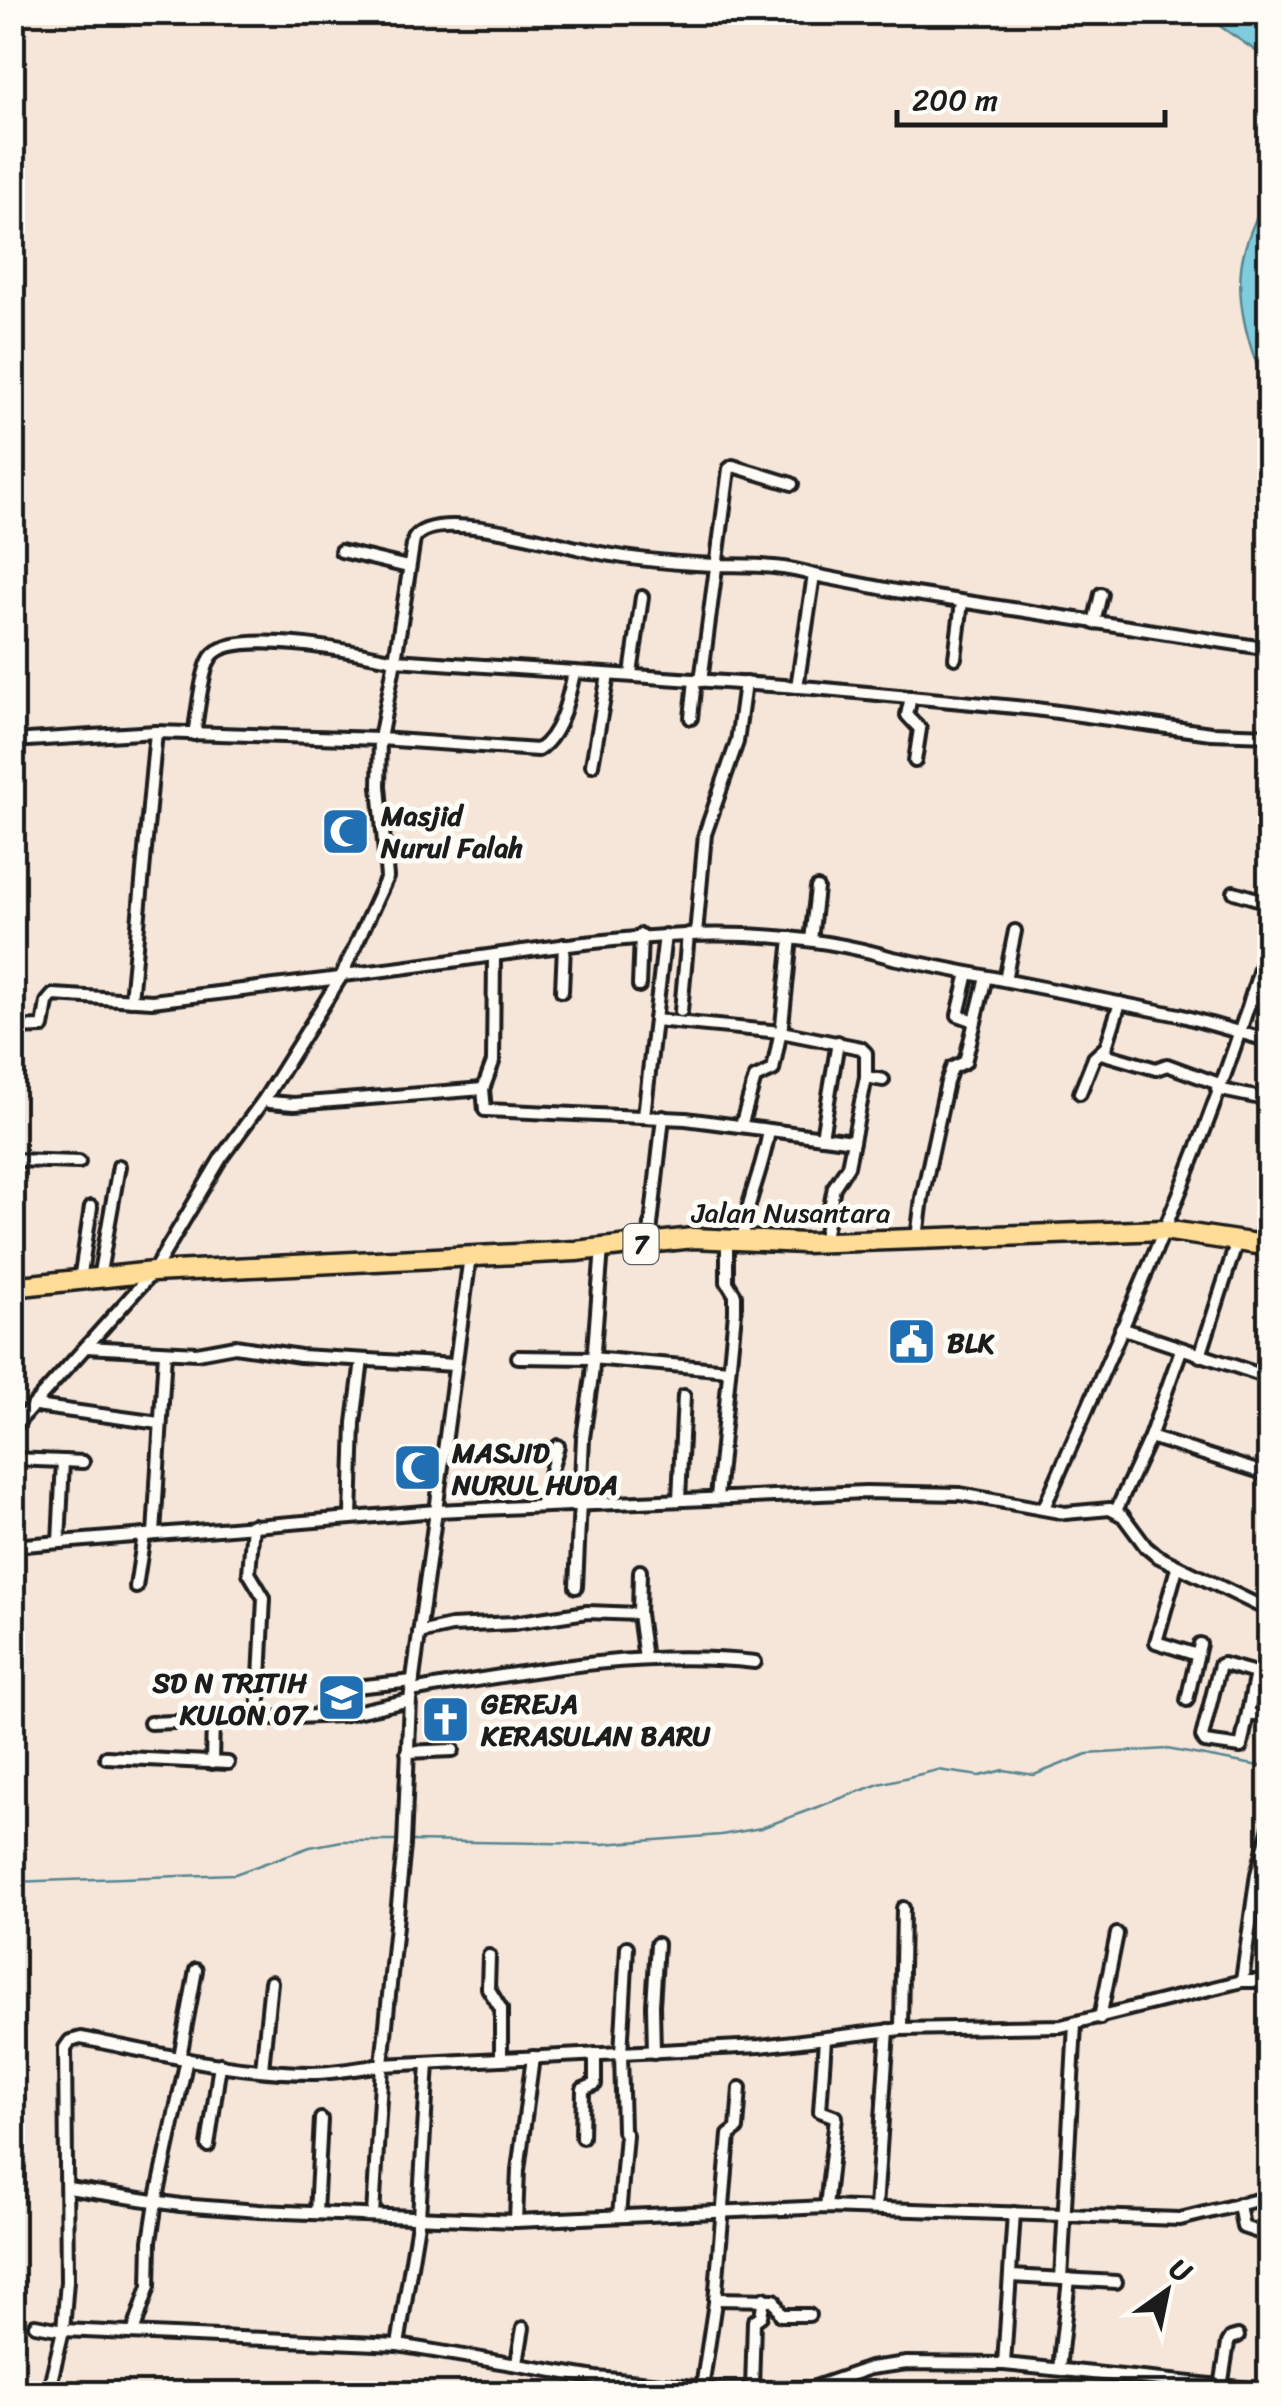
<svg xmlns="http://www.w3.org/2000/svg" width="1282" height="2406" font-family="Sriracha,sans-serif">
<rect width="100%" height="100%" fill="#f6e6da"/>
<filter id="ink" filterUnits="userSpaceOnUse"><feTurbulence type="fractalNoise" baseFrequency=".01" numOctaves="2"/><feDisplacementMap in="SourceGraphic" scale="20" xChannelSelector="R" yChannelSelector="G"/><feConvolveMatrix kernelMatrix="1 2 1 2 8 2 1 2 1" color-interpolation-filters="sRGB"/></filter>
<g filter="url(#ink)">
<g fill="#7fccde" stroke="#578690" stroke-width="2.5">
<polygon points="1201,13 1269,13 1269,60"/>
<path d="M 1269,187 L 1269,396 C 1250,351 1230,294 1246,245 C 1252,225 1262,206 1269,187 Z"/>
</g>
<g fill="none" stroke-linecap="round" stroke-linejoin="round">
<g stroke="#578690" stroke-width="2.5">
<polyline points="408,1841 603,1844 721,1835 761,1828 879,1784 938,1770 980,1776 1004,1770 1034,1775 1087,1754 1167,1749 1270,1768"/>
<polyline points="12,1882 235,1874 310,1847 342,1841 400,1841"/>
</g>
<defs>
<g id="minor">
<polyline points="341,551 408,567"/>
<polyline points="1094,623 1101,594"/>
<polyline points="955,658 962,602"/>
<path d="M 574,673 C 568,699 561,735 538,750 L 380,739 L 395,660 L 814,688 L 1036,709 L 1211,733 L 1270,735"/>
<polyline points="631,674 642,597"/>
<polyline points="701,681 729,469 733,466 792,484"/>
<polyline points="797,687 814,575 896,591 1270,649"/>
<polyline points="911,697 907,715 920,729 915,761"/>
<polyline points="691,718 695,680"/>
<path d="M 194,734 C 198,715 201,672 211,657 C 231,626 362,653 395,660 L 414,539 C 432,508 546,541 577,548 C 622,559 668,563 715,565 C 749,566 781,564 814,575"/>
<polyline points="12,741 156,732 380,739 379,786 387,877 342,975 265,1098 221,1158 153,1272 12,1429"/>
<polyline points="592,765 608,675"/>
<polyline points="1234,892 1270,903"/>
<polyline points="696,934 705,834 737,742 745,683"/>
<polyline points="665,935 655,1020 781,1032 861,1048 866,1053 866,1077 883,1080"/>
<polyline points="811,940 817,888"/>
<polyline points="494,957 493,1062 483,1089 485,1110 686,1119 853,1141"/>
<polyline points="968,973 958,1015 975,1021"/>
<path d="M 342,975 C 524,957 712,904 893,958 L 1179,1015 L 1270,1041"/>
<polyline points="1005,980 1015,931"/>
<polyline points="639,986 641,935"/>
<polyline points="562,991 564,945"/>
<polyline points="1252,998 1270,1001"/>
<polyline points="131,1000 156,732"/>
<polyline points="681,1011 688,934"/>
<polyline points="12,1028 43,1027 47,1002 53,995 152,1001 340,978"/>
<polyline points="1101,1053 1156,1069 1167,1065 1219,1084"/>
<polyline points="1217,1089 1270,1100"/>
<polyline points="1080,1093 1094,1058 1106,1047 1120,1003"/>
<polyline points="265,1098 269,1102 294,1104 483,1089"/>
<polyline points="644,1116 655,1020"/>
<polyline points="741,1126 755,1078 773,1070 782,1025 791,938"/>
<polyline points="822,1137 838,1042"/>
<polyline points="12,1160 79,1162"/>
<path d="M 743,1238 C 747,1197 763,1171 769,1130"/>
<polyline points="917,1238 922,1198 947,1082 952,1068 965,1062 986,977"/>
<polyline points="649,1243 663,1117"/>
<polyline points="823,1243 834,1187 848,1166 866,1077"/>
<polyline points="99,1278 119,1166"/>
<polyline points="80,1280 91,1207"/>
<polyline points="1269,1280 1270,1280"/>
<polyline points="1121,1328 1270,1378"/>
<polyline points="86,1347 197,1353 235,1346 300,1356 455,1365"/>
<polyline points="1200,1356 1237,1241"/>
<polyline points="518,1357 591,1358 729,1370"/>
<polyline points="36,1406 159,1423"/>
<polyline points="1150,1437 1270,1475"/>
<polyline points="12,1459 63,1461"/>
<polyline points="717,1497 735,1312 735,1295 727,1282 727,1239"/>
<polyline points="679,1499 684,1396"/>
<polyline points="541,1506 558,1446"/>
<path d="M 1044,1508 C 1125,1320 1214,1132 1270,935"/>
<polyline points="1116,1511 1150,1437 1181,1350"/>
<polyline points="351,1517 354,1423 362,1360"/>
<polyline points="253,1525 249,1573 264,1598 258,1719"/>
<polyline points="154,1534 165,1352"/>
<polyline points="59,1542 63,1461 83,1462"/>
<polyline points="12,1546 436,1511 470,1256"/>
<polyline points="1177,1568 1156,1642 1197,1655"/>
<polyline points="640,1571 639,1614 645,1659"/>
<polyline points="136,1587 144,1535"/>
<polyline points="576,1587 583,1438 592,1376 602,1248"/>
<polyline points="419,1633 451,1626 513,1623 587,1612 639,1614"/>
<polyline points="1256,1673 1241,1747 1205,1742 1202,1737 1220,1665 1223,1664 1270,1677"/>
<polyline points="355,1687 413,1681"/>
<path d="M 411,1691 C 524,1672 640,1649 755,1662"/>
<polyline points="1187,1700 1200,1644"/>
<polyline points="1249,1714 1270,1718"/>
<polyline points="150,1723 342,1715 410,1700"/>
<polyline points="407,1752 453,1750"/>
<polyline points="106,1757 228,1763"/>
<polyline points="212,1763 213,1719"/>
<polyline points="489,1956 488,1988 501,2009 501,2058"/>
<polyline points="1242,1981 1257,1874 1270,1827"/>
<polyline points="1100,2018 1117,1934"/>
<polyline points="901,2029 903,1908"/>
<polyline points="825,2039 820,2111 836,2117 826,2207"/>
<polyline points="654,2052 653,2005 657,1944"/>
<polyline points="180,2057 196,1970"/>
<polyline points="262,2069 271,1982"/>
<polyline points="582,2137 583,2089 595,2084 595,2054"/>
<polyline points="208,2146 220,2064"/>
<polyline points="1270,2150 1270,2160"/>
<polyline points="68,2188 180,2205 259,2211 516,2221 826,2207 1180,2219 1270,2197"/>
<polyline points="1239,2204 1243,2227 1270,2236"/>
<polyline points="876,2208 888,2030"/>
<polyline points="316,2213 321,2119"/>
<polyline points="373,2215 382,2065 760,2046 901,2029 1061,2026 1242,1981 1270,1981"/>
<polyline points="619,2216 626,2135 623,2130 621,2054 627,1947"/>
<polyline points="516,2221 518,2170 533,2057"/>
<polyline points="1011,2276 1116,2282"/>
<polyline points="1061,2279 1075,2024"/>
<polyline points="715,2299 774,2300 781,2315 809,2315"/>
<polyline points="35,2325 63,2330 398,2345 596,2378 717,2389 812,2388 870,2368 907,2363 1004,2364 1270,2391"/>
<polyline points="133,2333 149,2286 150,2241 156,2202 187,2059"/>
<polyline points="398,2345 419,2217 428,2063"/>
<polyline points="517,2363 523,2328"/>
<polyline points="1004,2364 1014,2213"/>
<polyline points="1059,2369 1069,2279"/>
<polyline points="1221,2387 1228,2343 1231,2338 1238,2336"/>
<polyline points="702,2388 715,2302 729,2135 737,2129 740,2088"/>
<polyline points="752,2389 754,2321 761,2316 764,2298"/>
<path d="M 48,2394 L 63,2330 L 67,2281 L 65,2048 L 70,2041 L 81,2038 C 157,2053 235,2073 312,2073 C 335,2073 359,2068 382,2065 L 404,1845 L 410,1700 L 436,1511 L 866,1492 L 960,1494 L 1065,1513 L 1110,1509 L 1123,1516 L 1146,1547 L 1157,1556 L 1270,1611"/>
</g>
<polyline id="trunk" points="12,1287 153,1272 576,1251 693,1238 804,1243 1164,1230 1270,1246"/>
</defs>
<use href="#minor" stroke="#1c1c1c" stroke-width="18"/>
<use href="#trunk" stroke="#1c1c1c" stroke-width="25"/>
<use href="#minor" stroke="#fdfcf7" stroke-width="10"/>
<use href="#trunk" stroke="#ffdd96" stroke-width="18"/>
</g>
</g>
<defs>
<symbol id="mosque-square" viewBox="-11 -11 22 22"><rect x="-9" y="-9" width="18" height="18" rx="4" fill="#1f6fb2" stroke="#fdfcf7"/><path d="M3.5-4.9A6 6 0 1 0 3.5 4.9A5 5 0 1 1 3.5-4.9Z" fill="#fff"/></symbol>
<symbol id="civic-square" viewBox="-11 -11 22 22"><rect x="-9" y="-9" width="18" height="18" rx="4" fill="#1f6fb2" stroke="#fdfcf7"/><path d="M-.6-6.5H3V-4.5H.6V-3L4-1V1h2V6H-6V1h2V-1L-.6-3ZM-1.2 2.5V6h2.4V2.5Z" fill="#fff"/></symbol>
<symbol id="school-square" viewBox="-11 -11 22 22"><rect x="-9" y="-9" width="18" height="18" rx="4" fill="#1f6fb2" stroke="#fdfcf7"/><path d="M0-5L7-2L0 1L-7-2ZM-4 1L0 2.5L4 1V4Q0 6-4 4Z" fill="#fff"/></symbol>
<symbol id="church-square" viewBox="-11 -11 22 22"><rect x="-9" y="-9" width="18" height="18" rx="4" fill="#1f6fb2" stroke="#fdfcf7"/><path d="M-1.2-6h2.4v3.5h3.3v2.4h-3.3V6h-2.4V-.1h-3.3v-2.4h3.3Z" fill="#fff"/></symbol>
</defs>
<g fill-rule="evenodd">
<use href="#mosque-square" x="318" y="804" width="55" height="55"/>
<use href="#civic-square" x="884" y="1314" width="55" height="55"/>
<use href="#mosque-square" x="390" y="1440" width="55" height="55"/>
<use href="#school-square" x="314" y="1670" width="55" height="55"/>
<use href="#church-square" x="418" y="1692" width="55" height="55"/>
</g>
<g text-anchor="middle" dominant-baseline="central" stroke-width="10" stroke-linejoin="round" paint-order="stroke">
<rect fill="#fdfcf7" stroke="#605f5e" stroke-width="2.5" x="623.5" y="1224" width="35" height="40" rx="8"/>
<g font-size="25" font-weight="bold" fill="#1c1c1c">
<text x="641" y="1244">7</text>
</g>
<g font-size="28" font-weight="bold" fill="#1c1c1c" stroke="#fdfcf7" text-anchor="start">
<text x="381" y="815">Masjid<tspan x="381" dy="32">Nurul Falah</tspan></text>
<text x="947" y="1342">BLK</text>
<text x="452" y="1452">MASJID<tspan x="452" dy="32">NURUL HUDA</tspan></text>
<text x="307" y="1682" text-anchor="end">SD N TRITIH<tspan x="307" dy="32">KULON 07</tspan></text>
<text x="481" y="1703">GEREJA<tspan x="481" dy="32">KERASULAN BARU</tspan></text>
</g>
<g font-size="28" fill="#1c1c1c" stroke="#fdfcf7">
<text x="791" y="1212">Jalan Nusantara</text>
</g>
</g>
<rect width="1282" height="2406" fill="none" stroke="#fdfcf7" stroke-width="50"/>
<rect x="25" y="25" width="1232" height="2356" fill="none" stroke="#1c1c1c" stroke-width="4" filter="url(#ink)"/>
<g transform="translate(1167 2291) rotate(33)" stroke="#fdfcf7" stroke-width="8" paint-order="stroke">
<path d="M0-8L18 38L0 25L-18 38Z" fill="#1c1c1c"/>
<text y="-15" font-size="28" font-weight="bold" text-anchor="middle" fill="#1c1c1c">U</text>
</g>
<path d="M897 110v15h268v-15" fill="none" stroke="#1c1c1c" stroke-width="5"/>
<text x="912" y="110" font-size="30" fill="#1c1c1c" stroke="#fdfcf7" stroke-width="8" paint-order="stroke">200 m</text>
</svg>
